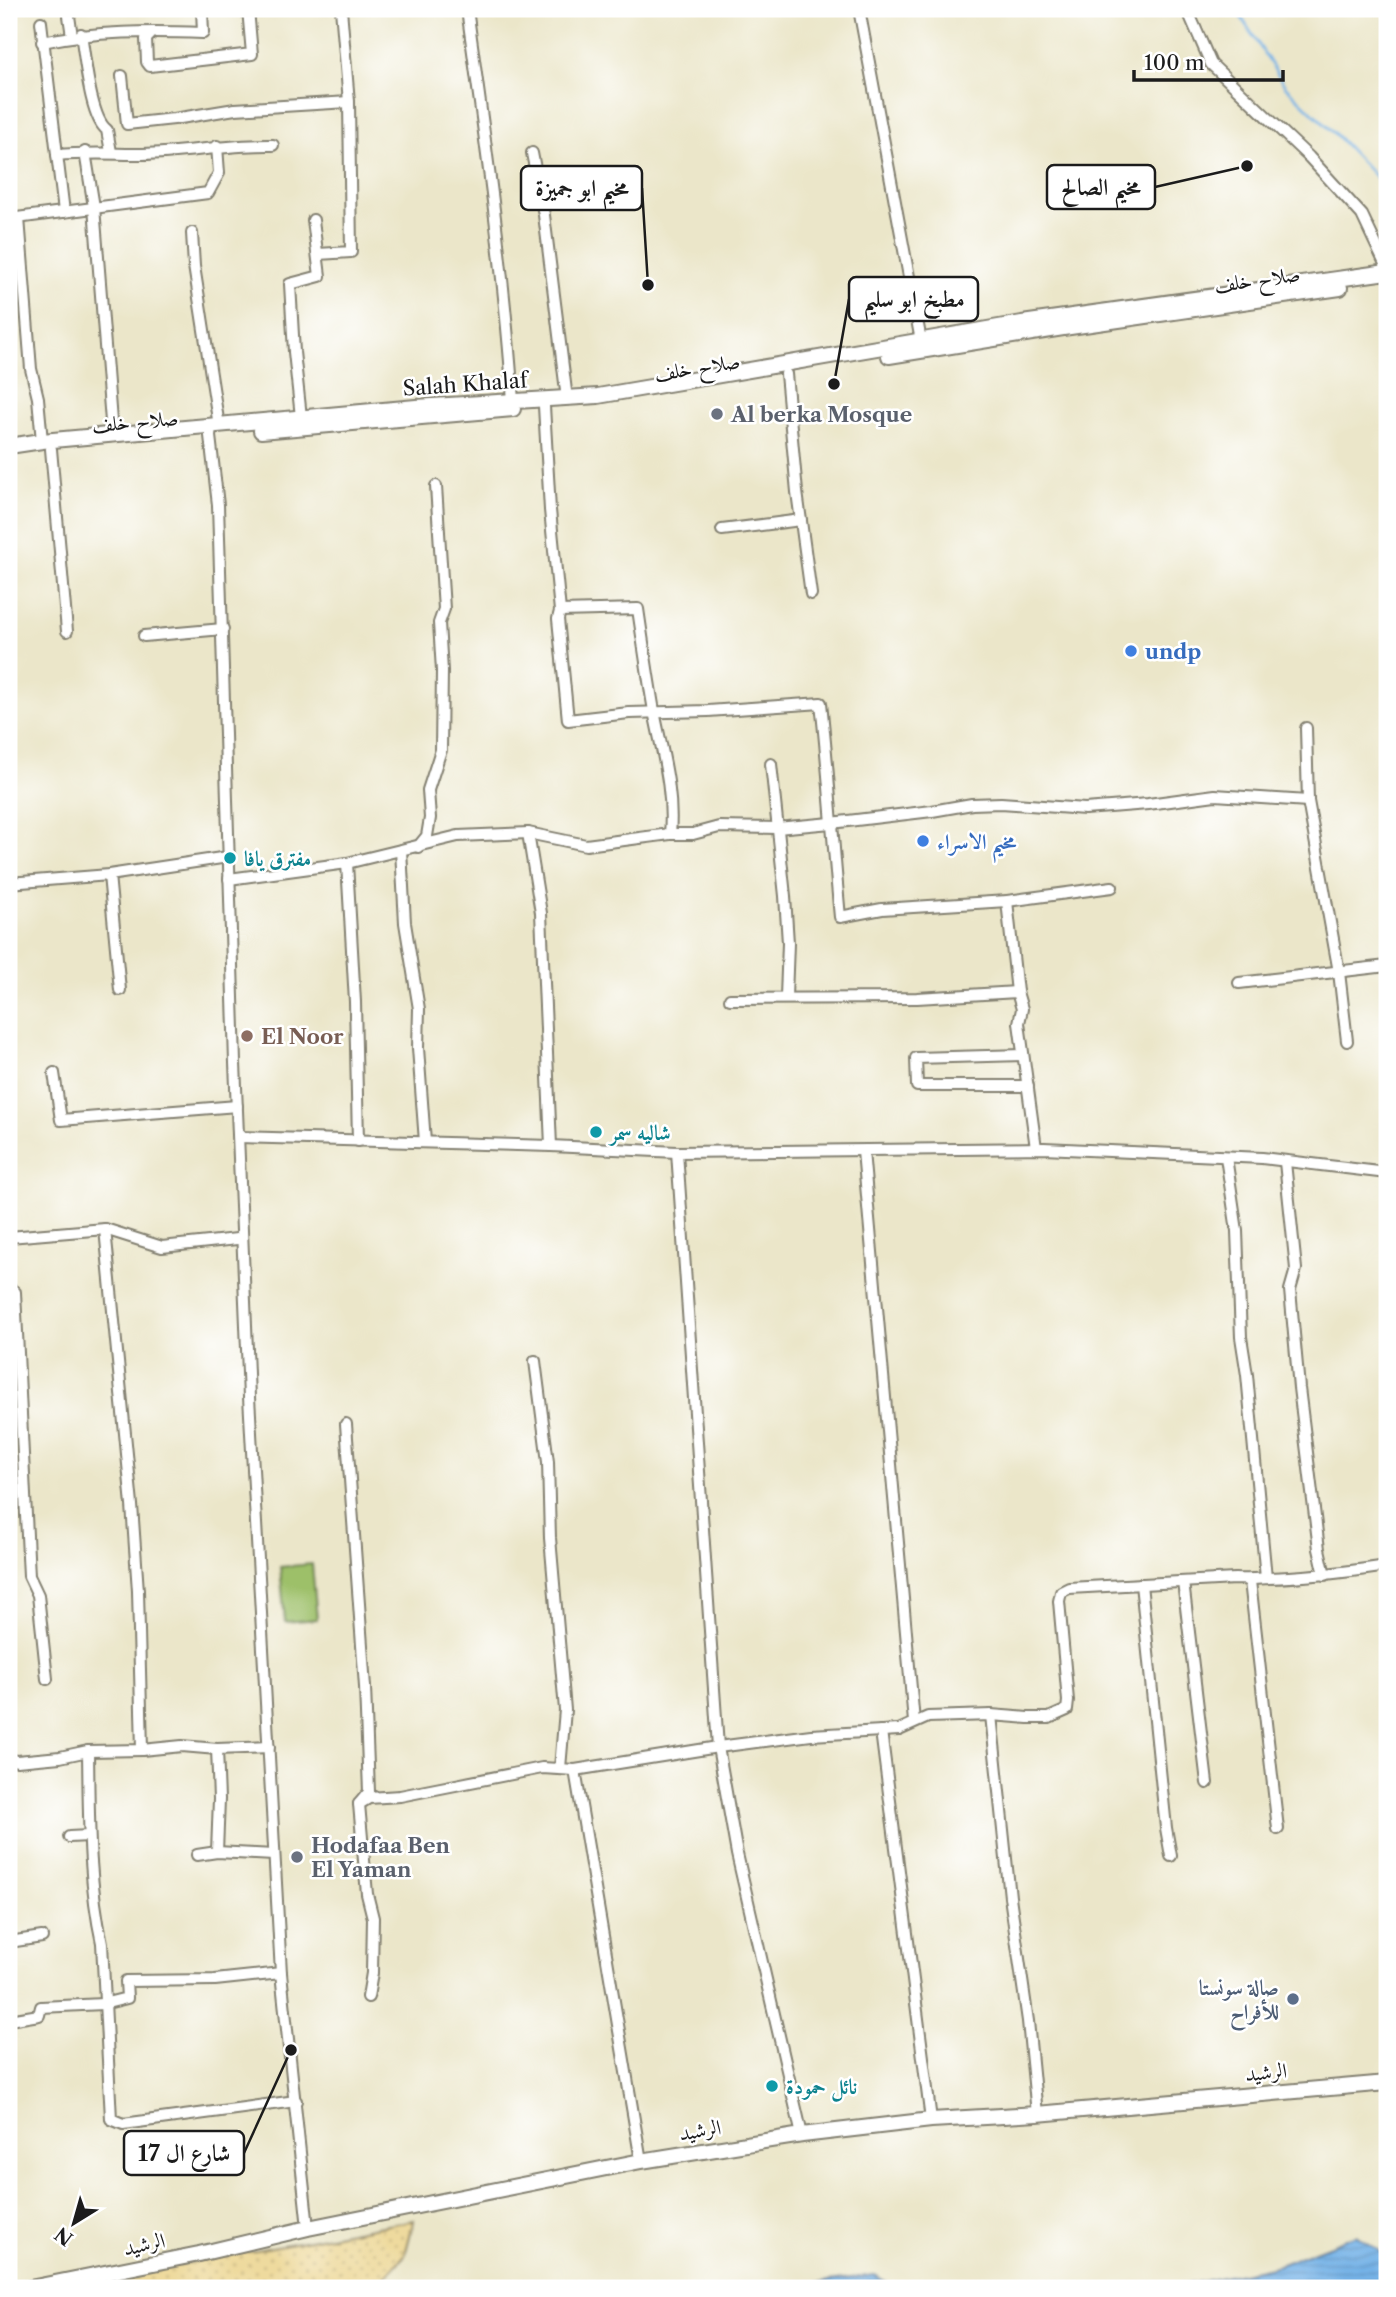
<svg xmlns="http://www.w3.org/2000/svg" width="1396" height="2297" font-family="'Libre Caslon Text',Amiri,serif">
<defs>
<pattern id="sand-dots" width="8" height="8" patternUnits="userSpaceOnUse" patternTransform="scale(1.75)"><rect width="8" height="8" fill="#eeda9e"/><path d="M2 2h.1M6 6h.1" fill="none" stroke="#ccba88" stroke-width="1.8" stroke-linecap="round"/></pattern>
<pattern id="water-rules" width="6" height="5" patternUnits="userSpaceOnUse" patternTransform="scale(1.75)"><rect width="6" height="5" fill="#74b2e7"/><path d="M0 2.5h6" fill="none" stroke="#6498c6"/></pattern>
</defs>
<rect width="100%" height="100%" fill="#fff"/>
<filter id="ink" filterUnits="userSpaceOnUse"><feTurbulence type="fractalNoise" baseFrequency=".0143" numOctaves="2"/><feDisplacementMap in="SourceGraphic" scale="14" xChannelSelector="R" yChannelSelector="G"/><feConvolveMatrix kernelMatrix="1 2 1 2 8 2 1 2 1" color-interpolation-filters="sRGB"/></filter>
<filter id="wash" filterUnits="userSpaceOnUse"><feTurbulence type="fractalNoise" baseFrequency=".00686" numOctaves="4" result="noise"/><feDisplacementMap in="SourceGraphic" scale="28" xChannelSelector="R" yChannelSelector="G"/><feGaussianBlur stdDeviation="1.57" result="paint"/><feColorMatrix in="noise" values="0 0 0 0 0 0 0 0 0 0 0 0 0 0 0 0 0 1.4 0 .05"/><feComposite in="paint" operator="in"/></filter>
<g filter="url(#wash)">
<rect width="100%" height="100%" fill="#ebe6c9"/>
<polygon fill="#9dc069" stroke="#5c6e42" stroke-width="2" points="312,1564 317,1619 285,1622 280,1567"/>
<polygon fill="url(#sand-dots)" stroke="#857b5d" stroke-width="2" points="414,2220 405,2255 375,2288 56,2288"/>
<g fill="url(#water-rules)" stroke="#486782" stroke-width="2">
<polygon points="1356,2235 1387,2256 1387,2288 1171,2288 1276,2266"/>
<polygon points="874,2275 897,2288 777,2288"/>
</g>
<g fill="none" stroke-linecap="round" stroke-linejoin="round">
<polyline stroke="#74b2e7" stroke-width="2.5" points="1236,9 1285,86 1335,134 1387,189"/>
</g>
</g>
<g filter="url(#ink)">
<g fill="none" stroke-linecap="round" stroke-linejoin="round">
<defs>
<g id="minor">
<polyline points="72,9 69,16 72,36"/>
<path d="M 467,9 C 485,139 504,270 513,401"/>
<polyline points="859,9 921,341"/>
<polyline points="1187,9 1211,64 1309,157 1362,215 1387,268"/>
<polyline points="41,22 64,212"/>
<polyline points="153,32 146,39 147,62 150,66 252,54 248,9"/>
<path d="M 81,34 C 85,56 90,118 107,130 L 111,152"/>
<path d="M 42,42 C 96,31 149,31 203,33 L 202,9"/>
<polyline points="122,76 127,124 174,119 235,109 349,102"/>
<polyline points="85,152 94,207 112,434"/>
<polyline points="532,153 544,215 567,399"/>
<path d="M 57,155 C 86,152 114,154 143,154 C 187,153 229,144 273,145"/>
<polyline points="19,218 31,369 38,398 42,441"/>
<polyline points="9,219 208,193 219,173 217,146"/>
<polyline points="192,233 194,266 219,426"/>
<polyline points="318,254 351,252 349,102 341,9"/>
<polyline points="786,374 797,492 811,594"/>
<path d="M 544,406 L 550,510 L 560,611 L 558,619 L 568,720 L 629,713 L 708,711 L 821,703 C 829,774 833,845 840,917 L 882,909 L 1007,901 L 1112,887"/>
<polyline points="301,417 294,352 290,284 320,276 313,220"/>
<polyline points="211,426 210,436 218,505 235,1063 249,1397 281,1973 308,2228"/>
<polyline points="51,449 67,631"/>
<polyline points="722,530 801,520"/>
<path d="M 560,611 L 638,609 C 643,643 648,677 654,711 C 662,752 674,792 670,834"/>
<polyline points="144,636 223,629"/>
<polyline points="1306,728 1308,801 1339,972 1347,1041"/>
<polyline points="771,764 785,896 788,943 786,997"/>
<polyline points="528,833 541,913 551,1146"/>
<polyline points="418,847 427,836 430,818 428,790 441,750 442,671 439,623 444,609 436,486"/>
<polyline points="401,850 405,923 419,1009 418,1048 425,1142"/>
<polyline points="347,863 355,1002 358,1141"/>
<polyline points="109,875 120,990"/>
<polyline points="229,879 347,863 458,836 528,833 586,845 670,834 693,834 719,827 777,828 831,823 932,811 972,804 1001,803 1085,809 1148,804 1215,795 1308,801"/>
<polyline points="9,883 109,875 228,857"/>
<polyline points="1007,901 1017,992 1022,1009 1019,1023 1036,1148"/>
<polyline points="1239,983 1387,966"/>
<polyline points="730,999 917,998 1017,992"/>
<polyline points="1023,1055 916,1058 917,1086 1028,1086"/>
<polyline points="54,1073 61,1120 237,1106"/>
<polyline points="239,1137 551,1146 677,1152 1044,1148 1262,1158 1387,1173"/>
<polyline points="863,1151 914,1722"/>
<polyline points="677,1152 718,1747 737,1854 802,2135"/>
<polyline points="1226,1157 1237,1231 1241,1337 1247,1375 1266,1578"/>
<polyline points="1285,1162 1296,1269 1290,1290 1299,1388 1319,1549 1325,1575"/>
<polyline points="105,1229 132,1505 138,1591 142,1750"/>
<polyline points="9,1237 105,1229 162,1247 237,1239"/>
<polyline points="9,1288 15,1292 29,1576 38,1595 47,1679"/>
<polyline points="535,1361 548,1462 550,1538 565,1710 560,1768"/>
<polyline points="346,1424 365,1687 369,1792 359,1804 367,1894 373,1918 372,1973 368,1997"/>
<polyline points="1250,1581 1278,1829"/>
<polyline points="1183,1582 1207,1783"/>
<polyline points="1141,1584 1166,1828 1171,1856"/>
<polyline points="991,1715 1010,1897 1028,2021 1037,2114"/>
<polyline points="881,1731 931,2120"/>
<path d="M 88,1751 C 89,1815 88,1880 102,1943 L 111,2119 L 123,2124 L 296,2101"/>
<polyline points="9,1759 17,1761 60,1757 88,1751 142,1750 182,1746 217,1749 269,1747"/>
<polyline points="575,1770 641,2161"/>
<path d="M 359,1804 L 369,1798 L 400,1796 L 542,1768 L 575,1770 L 718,1747 L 811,1735 L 899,1730 L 928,1717 L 991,1715 L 1028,1718 L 1049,1718 L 1067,1710 L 1068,1701 L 1059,1601 L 1061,1592 L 1069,1588 L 1235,1579 C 1247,1580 1256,1579 1268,1578 C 1308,1577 1347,1572 1387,1566"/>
<polyline points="69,1837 89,1836"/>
<polyline points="217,1852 219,1799 217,1749"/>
<polyline points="197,1855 217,1852 274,1855"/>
<polyline points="9,1942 42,1937"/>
<polyline points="9,2020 39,2015 41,2007 103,2004 127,1998 126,1981 215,1980 281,1973"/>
</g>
<g id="major">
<polyline points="889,356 1063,328 1340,288"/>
<polyline points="261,431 513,409"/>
<polyline points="9,446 42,441 416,407 598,396 1022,323 1387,272"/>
<polyline points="30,2288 199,2254 308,2228 641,2161 802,2135 931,2120 1037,2114 1387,2083"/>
</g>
</defs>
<use href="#minor" stroke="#848172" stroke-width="14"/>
<use href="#major" stroke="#848172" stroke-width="18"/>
<use href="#minor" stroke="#fff" stroke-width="10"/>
<use href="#major" stroke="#fff" stroke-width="14"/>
</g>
</g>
<g fill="#6b7280" stroke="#fff" stroke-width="2.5">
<circle cx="717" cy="414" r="7"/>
<circle cx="297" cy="1857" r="7"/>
</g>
<g fill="#3f7fe0" stroke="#fff" stroke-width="2.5">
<circle cx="1131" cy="651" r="7"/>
<circle cx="923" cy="841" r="7"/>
</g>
<g fill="#0f9aa8" stroke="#fff" stroke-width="2.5">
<circle cx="230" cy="858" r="7"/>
<circle cx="596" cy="1132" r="7"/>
<circle cx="772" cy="2086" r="7"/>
</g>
<circle fill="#8d6e63" stroke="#fff" stroke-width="2.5" cx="247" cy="1036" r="7"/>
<circle fill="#5c6f8a" stroke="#fff" stroke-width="2.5" cx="1293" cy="1999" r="7"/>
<g text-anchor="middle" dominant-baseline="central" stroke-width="5" stroke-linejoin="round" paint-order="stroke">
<g font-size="21" fill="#1c1c1c" stroke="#fff">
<text transform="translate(1257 279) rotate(-8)">صلاح خلف</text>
<text transform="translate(697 367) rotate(-9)">صلاح خلف</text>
<text transform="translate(465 384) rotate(-4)">Salah Khalaf</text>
<text transform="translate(135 421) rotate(-5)">صلاح خلف</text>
<text transform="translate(1266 2072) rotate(-5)">الرشيد</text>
<text transform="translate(700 2130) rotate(-9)">الرشيد</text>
<text transform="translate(144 2244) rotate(-12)">الرشيد</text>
</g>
<g font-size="21" font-weight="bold" fill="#5b616d" stroke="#fff" text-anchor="start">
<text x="731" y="414">Al berka Mosque</text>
<text x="311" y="1845">Hodafaa Ben<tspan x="311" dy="24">El Yaman</tspan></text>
</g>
<g font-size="21" font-weight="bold" fill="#366cbe" stroke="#fff" text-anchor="start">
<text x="1145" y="651">undp</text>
<text x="937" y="841">مخيم الاسراء</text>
</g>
<g font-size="21" font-weight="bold" fill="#0d838f" stroke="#fff" text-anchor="start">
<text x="244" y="858">مفترق يافا</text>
<text x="610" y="1132">شاليه سمر</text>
<text x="786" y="2086">نائل حمودة</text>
</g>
<g font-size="21" font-weight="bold" fill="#785e54" stroke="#fff" text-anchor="start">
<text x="261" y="1036">El Noor</text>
</g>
<g font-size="21" font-weight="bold" fill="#4e5e75" stroke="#fff" text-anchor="end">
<text x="1279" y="1987">صالة سونستا<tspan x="1279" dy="24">للأفراح</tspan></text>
</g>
</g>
<path fill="none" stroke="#1c1c1c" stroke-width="2.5" d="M1247 166L1155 187M648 285L642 188M834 384L849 299M291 2050L244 2153"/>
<g fill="#1c1c1c" stroke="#fff" stroke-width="2.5">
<circle cx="1247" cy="166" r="7"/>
<circle cx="648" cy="285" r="7"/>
<circle cx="834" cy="384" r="7"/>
<circle cx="291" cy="2050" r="7"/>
</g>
<g fill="#fff" stroke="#1c1c1c" stroke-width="2.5">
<rect x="1047" y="165" width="108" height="44" rx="7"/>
<rect x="521" y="166" width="121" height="44" rx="7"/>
<rect x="849" y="277" width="129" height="44" rx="7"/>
<rect x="124" y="2131" width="120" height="44" rx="7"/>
</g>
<g font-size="23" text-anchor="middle" font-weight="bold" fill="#1c1c1c">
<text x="1101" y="195">مخيم الصالح</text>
<text x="582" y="196">مخيم ابو جميزة</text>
<text x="914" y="307">مطبخ ابو سليم</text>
<text x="184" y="2161">شارع ال 17</text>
</g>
<rect width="1396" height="2297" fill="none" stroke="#fff" stroke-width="35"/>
<g transform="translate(74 2223) rotate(217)" stroke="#ffffff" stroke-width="5" paint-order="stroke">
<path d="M0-5L12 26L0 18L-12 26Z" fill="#1c1c1c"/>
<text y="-10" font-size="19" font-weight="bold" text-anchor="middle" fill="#1c1c1c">N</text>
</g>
<path d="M1134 70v10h149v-10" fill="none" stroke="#1c1c1c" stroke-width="3.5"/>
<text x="1144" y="70" font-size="21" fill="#1c1c1c" stroke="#ffffff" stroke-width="5" paint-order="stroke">100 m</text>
</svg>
